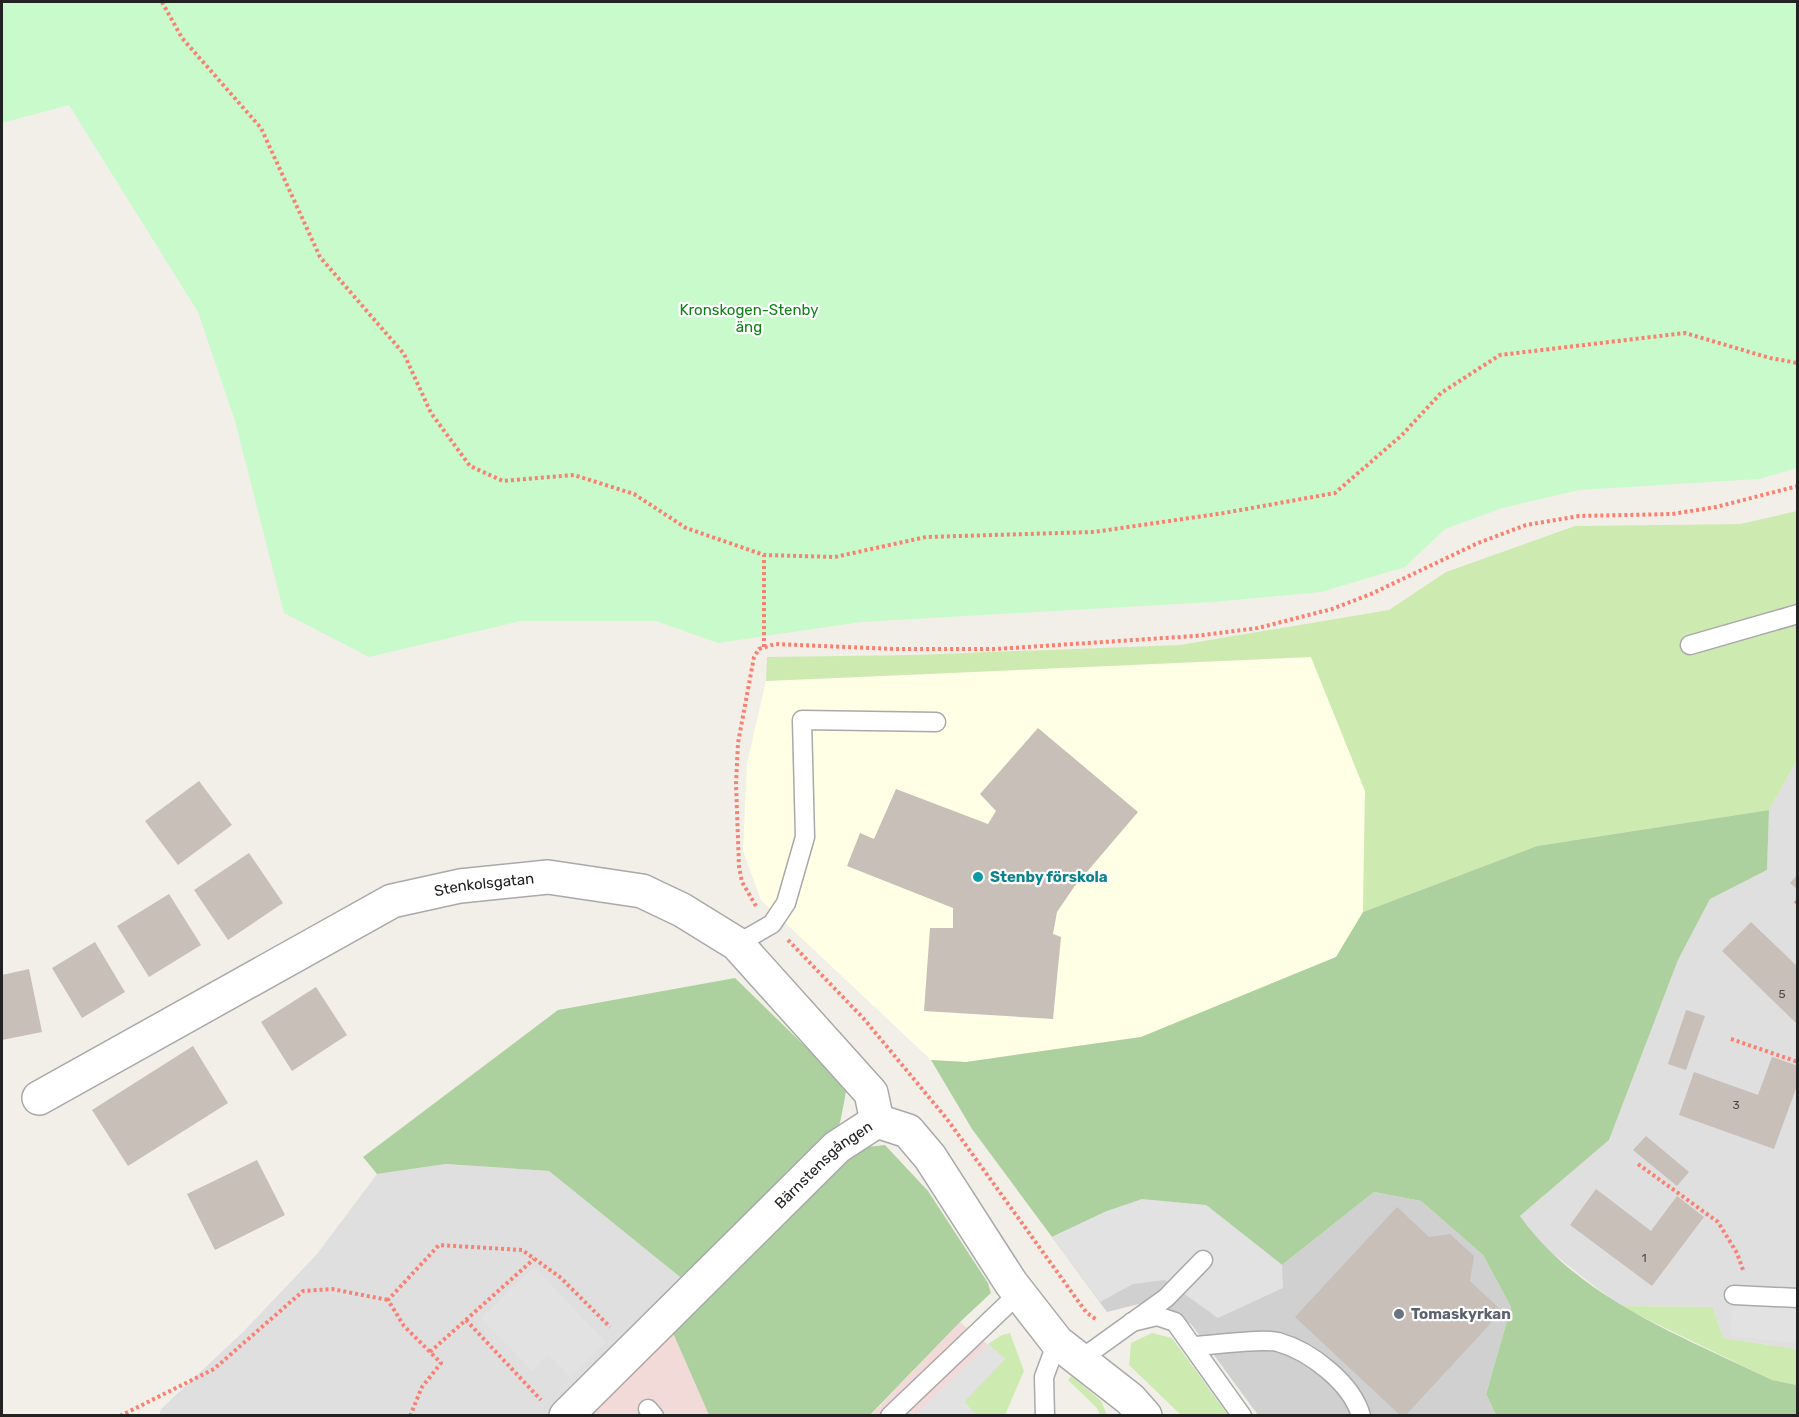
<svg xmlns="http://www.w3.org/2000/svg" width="1799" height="1417" font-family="Rubik,sans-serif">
<rect width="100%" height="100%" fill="#f2efe9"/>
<g fill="#e0dfdf">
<polygon points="1797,760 1797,1349 1723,1338 1713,1307 1620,1306 1538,1242 1520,1216 1609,1140 1678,960 1710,899 1767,870 1769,810"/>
<polygon points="446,1164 549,1171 685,1281 710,1297 587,1415 159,1416 161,1409 244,1331 317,1254 377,1174"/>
</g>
<g fill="#f2dad9">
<polygon points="960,1322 1005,1359 964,1403 977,1415 870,1416"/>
<polygon points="673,1333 709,1415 587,1416"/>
</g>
<polygon fill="#ffffe5" points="1311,657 1365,791 1363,912 1336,957 1141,1037 966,1062 931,1060 761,900 743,851 747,763 766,681"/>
<polygon fill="#d0d0d0" points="1374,1192 1421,1201 1483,1255 1511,1307 1486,1394 1496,1415 1258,1415 1191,1324 1147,1302 1107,1312 1052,1237 1206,1205 1282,1265"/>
<g fill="#cdebb0">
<polygon points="1797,511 1797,760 1769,810 1537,846 1363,912 1365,791 1311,657 766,681 767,657 913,655 1180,645 1389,610 1446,572 1575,526 1740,524"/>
<polygon points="1620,1306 1713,1307 1723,1338 1797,1349 1797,1385 1772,1380"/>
<polygon points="1010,1333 1024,1371 1005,1415 977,1415 963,1403 1005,1359 988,1344 1002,1335"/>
<polygon points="1152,1333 1172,1338 1228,1415 1181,1415 1129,1365 1131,1343"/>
<polygon points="1072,1376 1101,1401 1107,1415 1100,1415 1097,1408 1068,1380"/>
</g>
<g fill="#add19e">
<path d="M 1769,810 L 1767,870 L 1710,899 L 1678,960 L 1609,1140 L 1520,1216 C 1579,1299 1684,1337 1772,1380 L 1797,1385 L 1797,1415 L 1496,1415 L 1486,1394 L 1511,1307 L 1483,1255 L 1421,1201 L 1374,1192 L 1282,1265 L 1206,1205 L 1107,1211 L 1052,1237 L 972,1129 L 931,1060 L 966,1062 L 1141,1037 L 1336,957 L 1363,912 L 1537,846 Z"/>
<polygon points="735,978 815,1056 846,1092 840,1123 685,1281 549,1171 446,1164 377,1174 363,1157 558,1010"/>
<polygon points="885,1145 928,1191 988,1283 991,1293 960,1322 870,1415 709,1415 673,1333 857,1148"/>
</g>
<polygon fill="#c8facc" points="2,2 1797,2 1797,468 1759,479 1579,490 1502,508 1445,529 1405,567 1321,592 1212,602 861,622 718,643 656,621 521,621 369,657 284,613 235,421 198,312 69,105 2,123"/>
<g fill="#e2e2e2">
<polygon points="1142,1199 1206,1205 1282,1265 1283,1288 1218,1318 1165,1280 1133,1284 1100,1302 1052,1237 1107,1211"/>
<polygon points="534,1267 606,1342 570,1377 548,1355 532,1371 481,1318"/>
<polygon points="1734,1301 1797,1308 1797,1343 1730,1336"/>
<polygon points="988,1344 1005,1359 964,1402 977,1415 915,1415"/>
</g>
<g fill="#c7bfb8">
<polygon points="1038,728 1138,812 1074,887 1057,912 1053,934 1061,937 1053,1019 924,1011 930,928 953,928 953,908 847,866 860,833 874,839 896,789 988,824 996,811 980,794"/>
<polygon points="199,781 232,825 178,865 145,821"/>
<polygon points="249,853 283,903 228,940 194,890"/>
<polygon points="1798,874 1798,890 1790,883"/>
<polygon points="169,894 201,945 149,977 117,926"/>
<polygon points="1751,922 1798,967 1796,1023 1722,951"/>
<polygon points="95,942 125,992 82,1018 52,968"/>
<polygon points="29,969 42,1032 2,1040 2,975"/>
<polygon points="316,987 347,1035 292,1071 261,1022"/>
<polygon points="1686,1010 1705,1016 1686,1070 1668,1064"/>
<polygon points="193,1046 228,1103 128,1166 92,1110"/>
<polygon points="1772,1057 1798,1066 1798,1083 1774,1149 1679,1115 1694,1072 1758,1095"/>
<polygon points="1646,1136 1689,1172 1677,1186 1633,1150"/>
<polygon points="257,1160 285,1215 215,1250 187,1194"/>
<polygon points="1596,1189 1651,1231 1677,1196 1704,1217 1652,1286 1570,1225"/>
<polygon points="1397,1207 1429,1237 1450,1234 1474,1256 1470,1281 1502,1311 1405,1416 1401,1416 1295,1317"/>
</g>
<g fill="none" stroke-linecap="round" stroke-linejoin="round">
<defs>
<g id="lane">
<polyline points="1690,645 1798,614"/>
<polyline points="737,944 772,924 786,903 805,837 802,720 936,722"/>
<polyline points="1734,1295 1798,1298"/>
<polyline points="1132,1322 1157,1316 1175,1322 1242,1416"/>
<path d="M 1195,1346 C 1215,1345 1260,1338 1278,1342 C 1310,1351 1352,1383 1361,1416"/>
<polyline points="1081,1359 1166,1298 1203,1260"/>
<polyline points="648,1409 654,1416"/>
<polyline points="890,1416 1019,1293"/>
<polyline points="1045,1416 1044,1377 1057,1342"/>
</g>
<g id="street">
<path id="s1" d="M 39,1098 L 392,901 L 460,886 L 548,877 L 642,891 L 682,910 L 737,944 L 871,1093 L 877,1121"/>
<path id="s2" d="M 566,1416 L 837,1147 L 877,1121 L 908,1131 L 930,1157 L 1011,1283 L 1057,1342 L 1130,1399 L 1145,1416"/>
</g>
</defs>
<use href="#lane" stroke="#a9a9a9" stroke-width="21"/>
<use href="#street" stroke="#a9a9a9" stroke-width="36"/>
<g stroke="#fa8072" stroke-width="4" stroke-dasharray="3 3" stroke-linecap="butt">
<polyline points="162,2 182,38 261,128 320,257 404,354 431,413 470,466 503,481 574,475 634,494 686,528 764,555 835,557 926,537 1094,532 1224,513 1335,493 1402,435 1441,393 1500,355 1685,333 1770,358 1798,363"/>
<polyline points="764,647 764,555"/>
<polyline points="1795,901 1798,903"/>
<polyline points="756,906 742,882 739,867 736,784 738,743 754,657 759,649 775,644 896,649 996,649 1195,636 1258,628 1332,609 1371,594 1478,543 1526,525 1579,516 1672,514 1716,507 1798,486"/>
<polyline points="788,940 864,1019 947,1119 1086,1312 1097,1320"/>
<polyline points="1731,1039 1798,1062"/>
<polyline points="1638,1164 1718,1222 1737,1253 1743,1270"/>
<polyline points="466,1320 541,1400"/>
<polyline points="430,1352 534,1259"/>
<polyline points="120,1416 214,1369 303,1291 332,1289 388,1300"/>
<polyline points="410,1416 422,1387 441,1363 404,1326 388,1300 439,1245 522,1250 561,1278 610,1327"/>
</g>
<use href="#lane" stroke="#fff" stroke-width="18"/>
<use href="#street" stroke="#fff" stroke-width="33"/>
</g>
<circle fill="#0f9aa8" stroke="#fff" stroke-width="2" cx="978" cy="877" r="6"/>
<circle fill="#6b7280" stroke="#fff" stroke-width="2" cx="1399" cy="1314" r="6"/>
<g text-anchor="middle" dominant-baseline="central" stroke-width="4.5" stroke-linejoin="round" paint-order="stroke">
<g font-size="12" fill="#4b4948">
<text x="1782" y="994">5</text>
<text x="1736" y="1105">3</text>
<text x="1644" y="1258">1</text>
</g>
<g font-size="15" fill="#0c8416" stroke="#fff">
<text x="749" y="310">Kronskogen-Stenby<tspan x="749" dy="17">äng</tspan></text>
</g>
<g font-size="15" font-weight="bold" fill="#0d838f" stroke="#fff" text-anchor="start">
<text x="990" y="877">Stenby förskola</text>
</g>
<g font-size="15" fill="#222" stroke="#fff">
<text stroke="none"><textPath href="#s1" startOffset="498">Stenkolsgatan</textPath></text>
<text stroke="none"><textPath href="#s2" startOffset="360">Bärnstensgången</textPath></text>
</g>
<g font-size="15" font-weight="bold" fill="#5b616d" stroke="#fff" text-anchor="start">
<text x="1411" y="1314">Tomaskyrkan</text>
</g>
</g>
<rect width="1799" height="1417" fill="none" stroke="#222222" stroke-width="6"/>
</svg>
